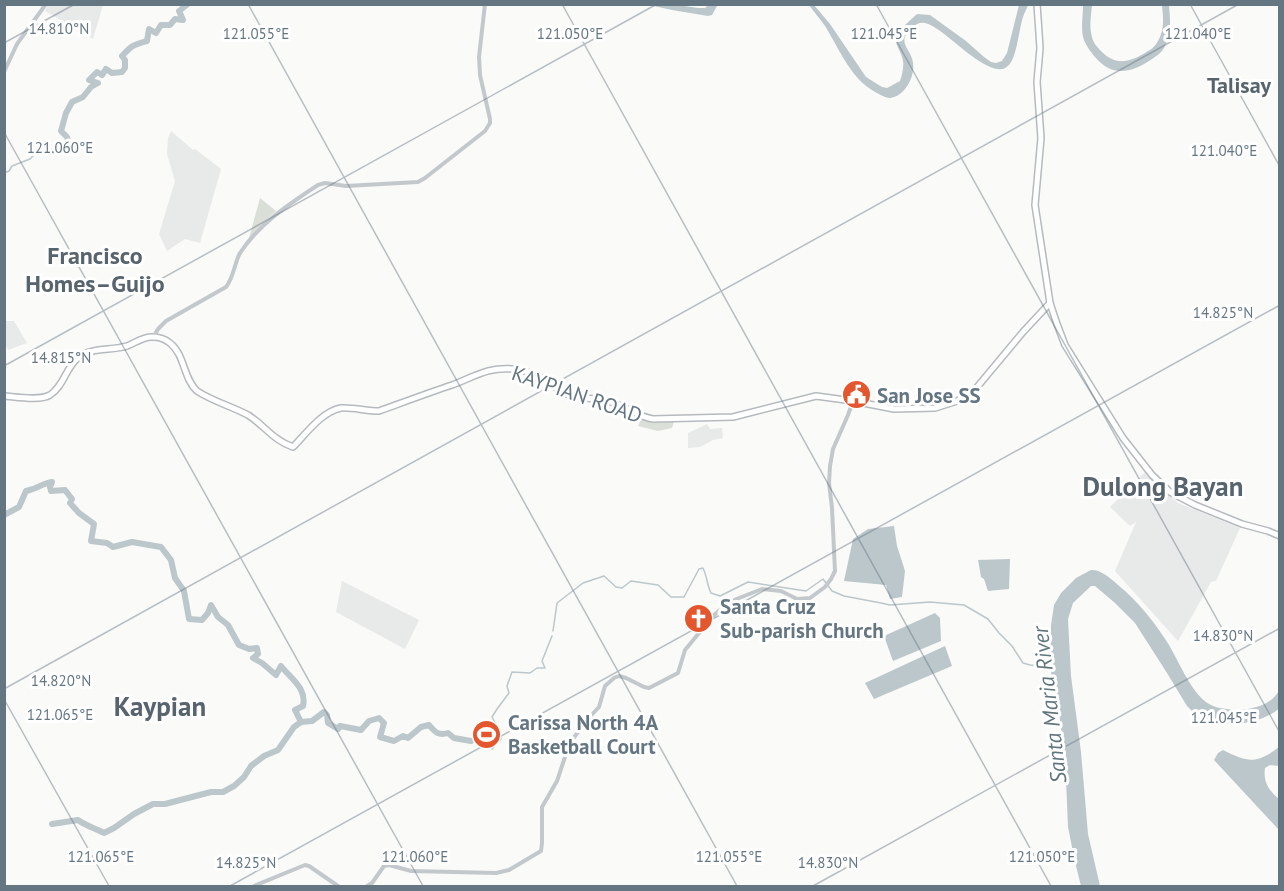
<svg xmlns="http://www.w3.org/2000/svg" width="1284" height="891" font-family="'PT Sans',sans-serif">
<rect width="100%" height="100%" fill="#fafaf8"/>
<g fill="#e8e9e9">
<polygon points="48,5 103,5 93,39 45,11"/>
<polygon points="171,131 193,150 195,149 221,169 200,243 185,239 167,251 159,234 175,181 167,154 168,138"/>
<polygon points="4,321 14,321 27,343 8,350 5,344"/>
<polygon points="707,424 710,429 722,428 723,438 713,440 700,447 688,448 688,433"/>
<polygon points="1146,471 1158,484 1150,492 1155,498 1163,489 1178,503 1240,528 1216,581 1211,582 1178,641 1115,571 1136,522 1130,526 1110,507"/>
<polygon points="342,581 419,620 405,649 336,612"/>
</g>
<g fill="#dadfd7">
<polygon points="260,198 276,211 249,238"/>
<polygon points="641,419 654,422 674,421 672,428 658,431 638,426"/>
</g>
<g fill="#bbc7cb">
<polygon points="649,5 678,5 698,8 705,8 708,5 717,5 717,6 712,15 708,16 672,10"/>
<path d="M 809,5 L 814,5 L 830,24 L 866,77 L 882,87 L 887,88 L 900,81 C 902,75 904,67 903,61 C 902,54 898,49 896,42 L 905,25 L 917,14 L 930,15 L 966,41 L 984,57 L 991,62 L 996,63 L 1002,61 L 1007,53 L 1019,5 L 1028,5 C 1027,9 1024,13 1023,17 C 1019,29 1017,56 1009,65 C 991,85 944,26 925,23 C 920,22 916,24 913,27 C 894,42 912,49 913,63 C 915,77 905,96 890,98 C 886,98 881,95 877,93 C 851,80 840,50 825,26 C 820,19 814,12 809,5 Z"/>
<path d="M 1083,5 L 1092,5 C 1091,15 1089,27 1092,37 C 1093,43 1098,48 1102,52 C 1116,66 1130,62 1145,53 C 1150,50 1155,47 1158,41 C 1165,29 1163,17 1162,5 L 1169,5 C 1170,19 1172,32 1165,46 C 1162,53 1155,57 1149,61 C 1129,74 1111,76 1095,57 C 1090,51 1085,44 1083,37 C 1081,27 1083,15 1083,5 Z"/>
<polygon points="894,526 897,546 905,571 902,597 890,599 886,585 844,581 853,539 868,529"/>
<polygon points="1010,559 1009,589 988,591 984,579 981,577 978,560"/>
<path d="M 1091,570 C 1102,570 1110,578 1118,585 C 1139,602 1155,623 1169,645 C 1179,662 1194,698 1211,705 C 1221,710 1237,710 1248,709 C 1261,707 1272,702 1279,691 L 1280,708 C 1256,728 1208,731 1187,706 L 1167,673 L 1135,623 L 1115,603 L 1095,586 L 1091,586 L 1073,603 L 1068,619 L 1071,676 L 1081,752 L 1088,834 L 1100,886 L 1081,886 L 1075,862 L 1068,827 L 1065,756 L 1059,713 L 1050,666 L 1051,625 L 1054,605 L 1061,593 L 1076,578 Z"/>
<polygon points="935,613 940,618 941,641 893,661 884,636"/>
<polygon points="945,646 952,666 874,699 865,683"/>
<path d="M 1279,747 L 1279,766 L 1270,765 L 1265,768 C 1263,783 1269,790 1279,799 L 1279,830 L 1214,760 L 1218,753 L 1223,750 C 1249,763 1256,764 1279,747 Z"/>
</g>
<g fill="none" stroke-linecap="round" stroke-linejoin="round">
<g stroke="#bbc7cb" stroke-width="1.5">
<polyline points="4,173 9,171 12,166 30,159 37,152 43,151"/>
<path d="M 553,631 L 557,603 L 583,583 L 604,576 L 616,587 L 622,588 L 631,581 L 658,585 L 671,597 L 684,597 L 699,569 L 703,568 C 707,576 707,585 711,593 L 720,596 L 748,582 L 806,591 L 823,579 L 832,591 L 844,596 L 881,603 L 890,605 L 930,602 L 964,605 L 988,619 L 999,633 L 1012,646 L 1023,663 L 1030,665 L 1041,666 L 1050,663"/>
<polyline points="482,742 492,749 501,739 499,730 492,717 497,709 509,693 507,686 512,672 530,673 537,668 545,668 542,661 552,636"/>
</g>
<g stroke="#bbc7cb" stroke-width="6">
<path d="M 48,151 L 61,151 L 69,145 L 67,137 L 61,131 L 66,113 L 72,102 L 83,97 L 91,87 L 98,83 L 89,80 L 97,72 L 102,75 L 106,69 L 112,73 L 122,72 L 125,68 L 125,60 L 122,56 C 132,45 133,45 147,41 L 149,29 L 156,33 L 161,25 L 170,25 L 175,19 L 183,20 L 179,11 L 188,4"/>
<path d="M 4,515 L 19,507 L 26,491 C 38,489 42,483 52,482 L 50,487 L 51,491 L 65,490 L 72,499 L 70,503 L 79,513 L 94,524 L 91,541 L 107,543 L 113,547 L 132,542 L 161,547 L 171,560 L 175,578 L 184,591 L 189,619 L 202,620 L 208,613 L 211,605 L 218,617 L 228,625 L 239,645 L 249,649 L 257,648 L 258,654 L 253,658 L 262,663 L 276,675 L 281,666 C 291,679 307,688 303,706 L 295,710 L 301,722"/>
<path d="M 52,824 L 78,820 C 86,826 95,828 104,833 L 114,828 L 134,814 L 153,804 L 165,804 L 211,792 L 223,792 L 234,786 L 244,777 L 251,766 L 264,756 L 278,750 L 294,727 L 301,722 L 312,721 L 324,712 L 327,715 L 328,723 L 338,729 L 340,726 L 361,730 L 369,721 L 379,718 L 384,723 L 380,737 L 394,741 L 403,736 L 408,738 L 421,727 L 429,725 C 435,732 438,736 448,733 L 454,738 L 471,741"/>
</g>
<defs>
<g id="major">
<polyline points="1037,4 1040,48 1037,82 1041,138 1035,205 1050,303 1057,324 1065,345 1123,438 1152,475 1170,492 1195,505 1242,524 1268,531 1280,536"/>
<path d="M 4,396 C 17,397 40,401 50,395 C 64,386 66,367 78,358 C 91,347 111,351 127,346 C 135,343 144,336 153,337 C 159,337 165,339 170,343 C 185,355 183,378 197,391 C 212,401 231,406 248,415 C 264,425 274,441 293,447 C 306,434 321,412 341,408 C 350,407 368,411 379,411 C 404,402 428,393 452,385 C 476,376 487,367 513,369 C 524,370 535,374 544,379 C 552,384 558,391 567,394 C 581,400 597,397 611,402 C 627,407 636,416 653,419 L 733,417 L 816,396 L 853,401 L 894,409 L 935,408 L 957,401 L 973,392 L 1023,332 L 1050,303"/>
</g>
</defs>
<use href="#major" stroke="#b5babe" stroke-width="8"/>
<g stroke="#c3c8cc" stroke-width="4">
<polyline points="4,72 17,44 46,4"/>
<path d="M 154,336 L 158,329 L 166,321 L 226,287 C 234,277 234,264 240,253 C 259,224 289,204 318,185 L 325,183 L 346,186 L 418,182 L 425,178 L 485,131 L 490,123 L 490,119 L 480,75 L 479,57 L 485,4"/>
<polyline points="254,886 305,865 309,866 338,886"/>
<polyline points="367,886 372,883 384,866 389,865 411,871 496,873 509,870 541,851 542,843 542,807 557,781 568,748 573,739 585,722 599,707 605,686 614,678 619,676 626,678 644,687 649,688 678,673 685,650 713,616 729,602 762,589 781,591 797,599 810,598 825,587 831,579 835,571 832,508 829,483 830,466 833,449 848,415 853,401"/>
</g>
<use href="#major" stroke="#fff" stroke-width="5"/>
</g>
<path fill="none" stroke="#657683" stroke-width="1.5" stroke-opacity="0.45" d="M 248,4 L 737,886M 562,4 L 1051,886M 876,4 L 1280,733M 1190,4 L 1280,167M 4,43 L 75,4M 4,132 L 423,886M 4,366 L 657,4M 4,689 L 1239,4M 4,699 L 109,886M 230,886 L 1280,305M 813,886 L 1280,628"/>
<defs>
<symbol id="civic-disc" viewBox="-11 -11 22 22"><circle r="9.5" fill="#e4572e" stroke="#fff"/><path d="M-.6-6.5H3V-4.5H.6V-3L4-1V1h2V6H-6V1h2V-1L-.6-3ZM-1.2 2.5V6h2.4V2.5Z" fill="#fff"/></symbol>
<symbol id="church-disc" viewBox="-11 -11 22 22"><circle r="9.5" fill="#e4572e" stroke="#fff"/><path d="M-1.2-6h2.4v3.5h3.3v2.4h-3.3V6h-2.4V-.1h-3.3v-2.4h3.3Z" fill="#fff"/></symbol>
<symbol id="stadium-disc" viewBox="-11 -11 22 22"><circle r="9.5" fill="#e4572e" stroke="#fff"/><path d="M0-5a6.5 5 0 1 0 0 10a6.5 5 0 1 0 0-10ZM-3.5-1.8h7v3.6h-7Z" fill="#fff"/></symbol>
</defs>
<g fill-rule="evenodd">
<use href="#civic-disc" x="840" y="378" width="33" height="33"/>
<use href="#church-disc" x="682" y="602" width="33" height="33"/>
<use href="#stadium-disc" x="470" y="718" width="33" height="33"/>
</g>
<g text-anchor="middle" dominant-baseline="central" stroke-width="6" stroke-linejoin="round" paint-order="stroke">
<g font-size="21" fill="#657683" stroke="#fff">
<text transform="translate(577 394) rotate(19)">KAYPIAN ROAD</text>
</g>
<g font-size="21" font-weight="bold" fill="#657683" stroke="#fff" text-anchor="start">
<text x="877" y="395">San Jose SS</text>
<text x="720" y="606">Santa Cruz<tspan x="720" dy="24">Sub-parish Church</tspan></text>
<text x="508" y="722">Carissa North 4A<tspan x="508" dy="24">Basketball Court</tspan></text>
</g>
<g font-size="22" font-weight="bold" fill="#57646e" stroke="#fff">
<text x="1239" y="85">Talisay</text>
</g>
<g font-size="22" font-style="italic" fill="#60757c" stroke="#fff">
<text transform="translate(1049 705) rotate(-97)">Santa Maria River</text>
</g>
<g font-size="24" font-weight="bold" fill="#57646e" stroke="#fff">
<text x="95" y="255">Francisco<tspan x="95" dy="28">Homes–Guijo</tspan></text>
</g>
<g font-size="27" font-weight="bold" fill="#57646e" stroke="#fff">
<text x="1163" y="486">Dulong Bayan</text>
<text x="160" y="706">Kaypian</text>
</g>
</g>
<g font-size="15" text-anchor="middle" fill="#657683" stroke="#fff" stroke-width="6" stroke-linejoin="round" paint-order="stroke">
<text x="59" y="34">14.810°N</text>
<text x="256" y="39">121.055°E</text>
<text x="570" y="39">121.050°E</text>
<text x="884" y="39">121.045°E</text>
<text x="1198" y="39">121.040°E</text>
<text x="60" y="153">121.060°E</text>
<text x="1224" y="156">121.040°E</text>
<text x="1223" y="318">14.825°N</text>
<text x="61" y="363">14.815°N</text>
<text x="1223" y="641">14.830°N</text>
<text x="61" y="686">14.820°N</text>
<text x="60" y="720">121.065°E</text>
<text x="1224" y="723">121.045°E</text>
<text x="101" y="862">121.065°E</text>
<text x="415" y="862">121.060°E</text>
<text x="729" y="862">121.055°E</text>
<text x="1042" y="862">121.050°E</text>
<text x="246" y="868">14.825°N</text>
<text x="828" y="868">14.830°N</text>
</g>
<rect width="1284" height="891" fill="none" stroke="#657683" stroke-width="12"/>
</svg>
